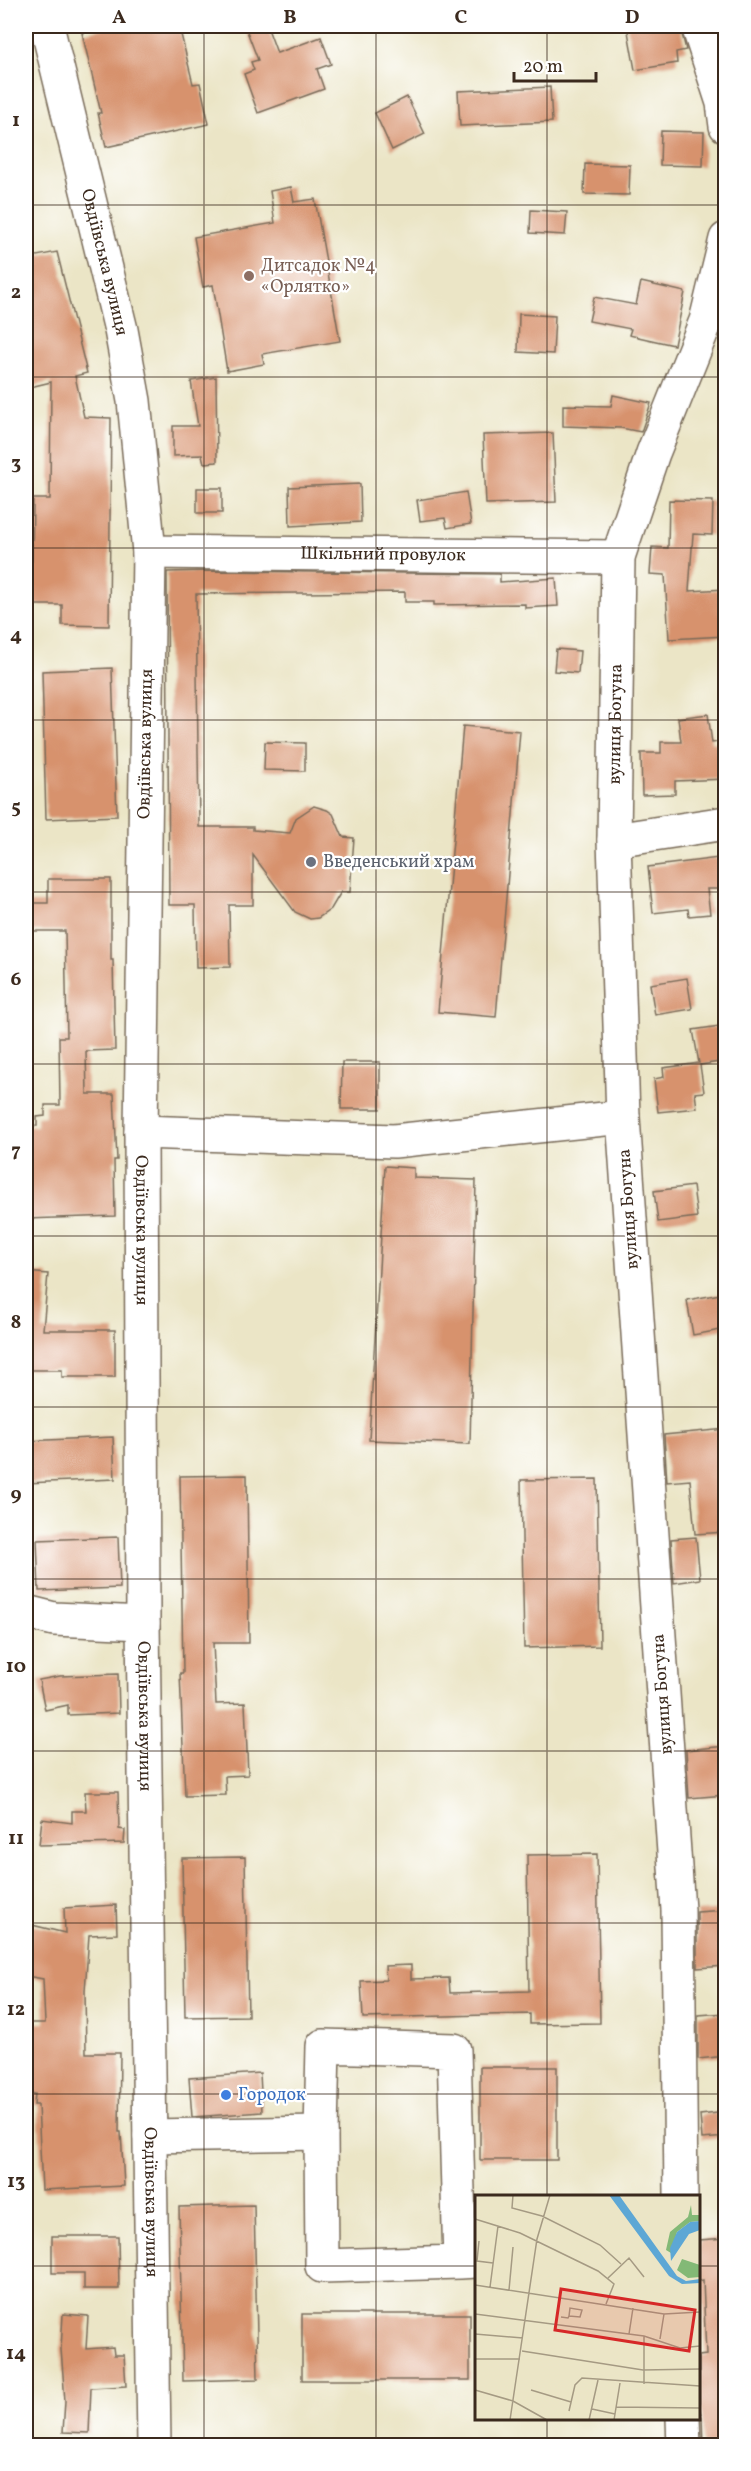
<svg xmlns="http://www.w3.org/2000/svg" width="751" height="2471" font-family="Vollkorn,serif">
<rect width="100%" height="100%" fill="#fff"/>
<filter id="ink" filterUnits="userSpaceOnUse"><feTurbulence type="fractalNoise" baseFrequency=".0167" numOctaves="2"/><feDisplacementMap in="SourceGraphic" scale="12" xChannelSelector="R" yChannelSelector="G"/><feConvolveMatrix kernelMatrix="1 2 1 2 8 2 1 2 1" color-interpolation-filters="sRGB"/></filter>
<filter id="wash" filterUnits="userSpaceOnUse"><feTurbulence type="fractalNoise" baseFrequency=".008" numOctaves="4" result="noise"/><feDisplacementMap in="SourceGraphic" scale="24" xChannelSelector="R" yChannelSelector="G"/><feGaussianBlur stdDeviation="1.35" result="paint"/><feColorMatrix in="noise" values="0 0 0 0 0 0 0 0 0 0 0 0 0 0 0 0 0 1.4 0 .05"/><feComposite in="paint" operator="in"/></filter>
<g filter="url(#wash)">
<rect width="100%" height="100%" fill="#ebe5c6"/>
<g id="blocks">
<g fill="#d7926d">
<polygon points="113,26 179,26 193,84 200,83 209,124 106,147 98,113 101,113 82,33"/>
<polygon points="245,26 267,26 277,53 321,37 331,64 317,69 324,89 258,113 244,74 254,70 251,62 258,60"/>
<polygon points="627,26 680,26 686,50 676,52 677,63 635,70"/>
<polygon points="550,87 552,122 460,126 458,91"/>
<polygon points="407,97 425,134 392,150 375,113"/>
<polygon points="661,131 704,132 703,166 660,165"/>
<polygon points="585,164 630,165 629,195 584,194"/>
<polygon points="291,187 294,202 315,199 340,341 262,354 264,364 227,371 213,285 203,287 194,237 275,223 270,191"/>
<polygon points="531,210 567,212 565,235 530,233"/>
<polygon points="57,252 87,373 75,376 84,417 111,418 109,626 62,625 62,605 26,605 26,561 32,561 33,499 50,499 51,382 26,388 26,258"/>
<polygon points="641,282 685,292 674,345 629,335 631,329 589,321 594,297 636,305"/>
<polygon points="519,314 555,316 553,354 518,352"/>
<polygon points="216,377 217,462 204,463 202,455 173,456 173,426 198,426 191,381"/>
<polygon points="613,395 651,403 641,432 621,428 563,426 563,405 611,406"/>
<polygon points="553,433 556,502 486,504 483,435"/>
<polygon points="360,484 361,522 290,526 289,487"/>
<rect x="197" y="488" width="25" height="25"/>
<polygon points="466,492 471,524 447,528 445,518 420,521 417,500"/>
<polygon points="669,500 713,501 712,535 693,534 689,591 726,589 726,636 669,639 665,575 650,574 652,547 668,548"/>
<polygon points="212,571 500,574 500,582 556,578 558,606 525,608 525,604 434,605 434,602 405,602 405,592 196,594 199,827 253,827 253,830 290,833 296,818 314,806 327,810 333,814 343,837 354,838 350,892 341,892 331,909 318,918 310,919 295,912 253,855 253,905 229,905 230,967 196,968 195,905 169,905 167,572"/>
<polygon points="556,649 580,651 578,673 554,671"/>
<polygon points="112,668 117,816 46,819 42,671"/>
<polygon points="708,714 712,743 726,741 726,779 675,781 675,794 642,795 641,753 661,753 661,742 681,742 678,718"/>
<polygon points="463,726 520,731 496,1017 438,1012"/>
<polygon points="265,742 305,743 305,771 264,770"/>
<polygon points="726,857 726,889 707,889 710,914 689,916 688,909 653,913 648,867"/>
<polygon points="48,879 111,879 111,960 113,960 115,1050 86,1051 87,1094 114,1094 117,1160 114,1160 115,1216 26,1219 26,1127 37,1126 37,1117 45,1116 45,1105 60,1105 59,1037 67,1037 65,931 27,931 27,903 48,903"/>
<polygon points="687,978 692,1009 655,1015 650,984"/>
<polygon points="726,1025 726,1061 700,1065 704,1092 695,1093 697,1108 658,1112 654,1079 664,1077 663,1068 699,1063 693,1030"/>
<polygon points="342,1062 380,1062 380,1109 341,1109"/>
<polygon points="385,1166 414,1168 414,1178 476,1180 470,1444 369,1440"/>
<polygon points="693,1186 697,1217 658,1222 654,1191"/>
<polygon points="26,1272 48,1274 43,1330 115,1330 115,1377 62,1377 62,1370 26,1370"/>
<polygon points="726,1293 726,1329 693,1335 687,1300"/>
<polygon points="726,1429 726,1532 695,1534 690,1480 667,1482 664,1435"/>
<polygon points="113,1437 115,1479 26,1483 26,1441"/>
<polygon points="247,1475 249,1643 213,1643 216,1704 245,1703 248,1775 225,1776 226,1795 185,1796 180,1673 183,1673 180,1476"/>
<polygon points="597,1479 600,1646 524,1648 521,1480"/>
<polygon points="118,1537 120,1588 39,1591 37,1540"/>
<polygon points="696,1537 700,1579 674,1583 671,1539"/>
<polygon points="118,1674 119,1713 68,1715 68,1705 45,1710 39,1680 60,1676"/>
<polygon points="726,1746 726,1795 689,1798 686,1750"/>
<polygon points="85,1792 118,1792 119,1829 125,1830 124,1843 39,1845 42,1819 72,1823 72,1811 86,1811"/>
<polygon points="597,1854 600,2023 530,2024 530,2014 363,2018 361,1981 386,1980 385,1966 411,1965 411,1979 449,1978 450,1993 529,1991 527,1855"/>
<polygon points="245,1857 248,2016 185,2017 182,1858"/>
<polygon points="116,1905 117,1934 89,1935 85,1991 86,2053 120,2053 119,2132 121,2132 124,2186 42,2190 38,2105 34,2105 35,2094 26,2093 26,2023 45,2023 43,1979 26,1976 32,1925 65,1933 64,1908"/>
<polygon points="726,1910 726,1966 697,1968 697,1912"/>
<polygon points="726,2013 726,2056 698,2059 698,2015"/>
<rect x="480" y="2067" width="77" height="93"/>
<polygon points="260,2073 262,2112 192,2117 189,2078"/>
<polygon points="726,2112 726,2137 702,2139 700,2115"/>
<polygon points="254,2205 258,2379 183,2381 179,2207"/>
<polygon points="52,2236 118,2236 119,2289 84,2289 84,2273 52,2273"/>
<polygon points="726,2238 726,2445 703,2445 702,2417 699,2408 699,2356 706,2355 703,2280 699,2281 699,2240"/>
<polygon points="63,2314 88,2316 86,2349 113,2347 114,2355 124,2355 126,2386 91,2388 89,2433 63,2432 65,2401 61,2349"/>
<rect x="302" y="2314" width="168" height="66"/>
</g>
</g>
</g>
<g filter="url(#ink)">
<use href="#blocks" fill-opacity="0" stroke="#796b59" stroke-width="1.5"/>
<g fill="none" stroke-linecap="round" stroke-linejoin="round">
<defs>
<g id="minor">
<polyline points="698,26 723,103 726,126"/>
<path id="s1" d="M 149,552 L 618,557"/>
<polyline points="614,840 726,823"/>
<polyline points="141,1132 394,1141 623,1117"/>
<polyline points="26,1612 54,1619 143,1623"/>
<polyline points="150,2136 321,2133"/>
<path id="s2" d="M 681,2196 L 678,1910 L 623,1117 L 614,840 L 618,557 L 653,453 L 706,321 L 726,239"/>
<polyline points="460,2262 454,2050 323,2046 321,2133 322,2266 460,2262 476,2261"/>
<polyline points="683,2418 684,2446"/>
</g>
<g id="major">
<path id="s3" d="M 47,26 L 121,330 L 134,401 L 149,552 L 141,1132 L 143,1623 L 154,2446"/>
</g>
</defs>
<use href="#minor" stroke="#796b59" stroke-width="36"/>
<use href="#major" stroke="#796b59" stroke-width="36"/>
<use href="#minor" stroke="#fff" stroke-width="33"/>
<use href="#major" stroke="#fff" stroke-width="33"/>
</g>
</g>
<path fill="none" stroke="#3b2a1e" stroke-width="1.5" stroke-opacity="0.55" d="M 204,26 L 204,2446M 376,26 L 376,2446M 547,26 L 547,2196M 26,205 L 726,205M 26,377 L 726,377M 26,548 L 726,548M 26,720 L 726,720M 26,892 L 726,892M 26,1064 L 726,1064M 26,1236 L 726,1236M 26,1407 L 726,1407M 26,1579 L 726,1579M 26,1751 L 726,1751M 26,1923 L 726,1923M 26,2094 L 726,2094M 26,2266 L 476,2266M 698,2266 L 726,2266M 547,2418 L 547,2446"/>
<circle fill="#8d6e63" stroke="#fff" stroke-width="2" cx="249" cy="276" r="6"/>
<circle fill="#6b7280" stroke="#fff" stroke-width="2" cx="311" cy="862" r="6"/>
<circle fill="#3f7fe0" stroke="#fff" stroke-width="2" cx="226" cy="2095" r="6"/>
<g text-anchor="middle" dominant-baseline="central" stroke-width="4.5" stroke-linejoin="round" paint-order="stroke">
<g font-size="18" fill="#3b2a1e" stroke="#fff">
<text stroke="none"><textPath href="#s3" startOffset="243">Овдіївська вулиця</textPath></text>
<text stroke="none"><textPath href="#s1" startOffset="234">Шкільний провулок</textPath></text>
<text stroke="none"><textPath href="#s2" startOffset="1474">вулиця Богуна</textPath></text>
<text transform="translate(146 744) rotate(-89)">Овдіївська вулиця</text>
<text transform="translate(629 1209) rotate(-94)">вулиця Богуна</text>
<text stroke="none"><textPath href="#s3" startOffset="1215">Овдіївська вулиця</textPath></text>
<text transform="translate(663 1694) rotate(-94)">вулиця Богуна</text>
<text stroke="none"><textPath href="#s3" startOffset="1701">Овдіївська вулиця</textPath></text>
<text stroke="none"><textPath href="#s3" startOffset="2187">Овдіївська вулиця</textPath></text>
</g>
<g font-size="18" fill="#785e54" stroke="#fff" text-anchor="start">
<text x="261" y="266">Дитсадок №4<tspan x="261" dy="21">«Орлятко»</tspan></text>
</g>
<g font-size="18" fill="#5b616d" stroke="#fff" text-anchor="start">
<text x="323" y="862">Введенський храм</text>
</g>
<g font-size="18" fill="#366cbe" stroke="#fff" text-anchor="start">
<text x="238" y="2095">Городок</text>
</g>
</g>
<g transform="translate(475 2195)">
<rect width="225" height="225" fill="#ebe5c6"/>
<path d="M 216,10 L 217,20 L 225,20 L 225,26 L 215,27 L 202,37 L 196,58 L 191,55 L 195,37 L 213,22 ZM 207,64 L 225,70 L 225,82 L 213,83 L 202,75 Z" fill="#83b976"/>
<path d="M 134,0 L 144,0 L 202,81 L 211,86 L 225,84 L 225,88 L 207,89 L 194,81 ZM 225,26 L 225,35 L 214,39 L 196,66 L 195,53 L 202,37 L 215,27 Z" fill="#5da7d5"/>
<path fill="none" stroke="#a59a83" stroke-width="1.5" d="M 38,0 L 37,13 L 67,21 L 125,50 L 146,69M 0,24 L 45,38 L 123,76 L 139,89 L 131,109M 4,46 L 2,66 L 18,68M 133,83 L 154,63 L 169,82M 0,90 L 189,119 L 225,117M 15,92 L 23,31M 34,95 L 38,52M 0,119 L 169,141 L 205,153 L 225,151M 86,122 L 93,123 L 94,121 L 95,113 L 107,115 L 105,122 L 94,121M 0,139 L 48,143M 154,139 L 158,113M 185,144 L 189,119M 47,156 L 168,175 L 225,174M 0,164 L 45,164M 169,189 L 169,141M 0,195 L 38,206 L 72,225M 56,195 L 96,207M 141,212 L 225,213M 117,214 L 140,219M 94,216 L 100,190 L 107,183 L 225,191M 35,225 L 62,44 L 75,0M 114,225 L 123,185M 139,225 L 145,188"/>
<path fill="#d62828" fill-opacity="0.15" stroke="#d62828" stroke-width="3" d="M 86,94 L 220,115 L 214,156 L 80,135 Z"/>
<rect width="225" height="225" fill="none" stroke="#3b2a1e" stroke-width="3"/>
</g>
<rect width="751" height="2471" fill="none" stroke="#fff" stroke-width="66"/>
<path d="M514 72v9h82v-9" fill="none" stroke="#3b2a1e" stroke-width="3"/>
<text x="523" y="72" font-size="18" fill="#3b2a1e" stroke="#ffffff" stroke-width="4.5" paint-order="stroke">20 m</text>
<rect x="33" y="33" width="685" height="2405" fill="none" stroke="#3b2a1e" stroke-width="2"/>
<g font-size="20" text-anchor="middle" font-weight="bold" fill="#3b2a1e">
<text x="119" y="23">A</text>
<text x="290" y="23">B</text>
<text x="461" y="23">C</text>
<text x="632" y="23">D</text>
<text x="16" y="126">1</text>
<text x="16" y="298">2</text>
<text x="16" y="469">3</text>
<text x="16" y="641">4</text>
<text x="16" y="813">5</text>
<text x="16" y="985">6</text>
<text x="16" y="1156">7</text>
<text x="16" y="1328">8</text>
<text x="16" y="1500">9</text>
<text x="16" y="1672">10</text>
<text x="16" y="1844">11</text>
<text x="16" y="2015">12</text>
<text x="16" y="2187">13</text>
<text x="16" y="2359">14</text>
</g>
</svg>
